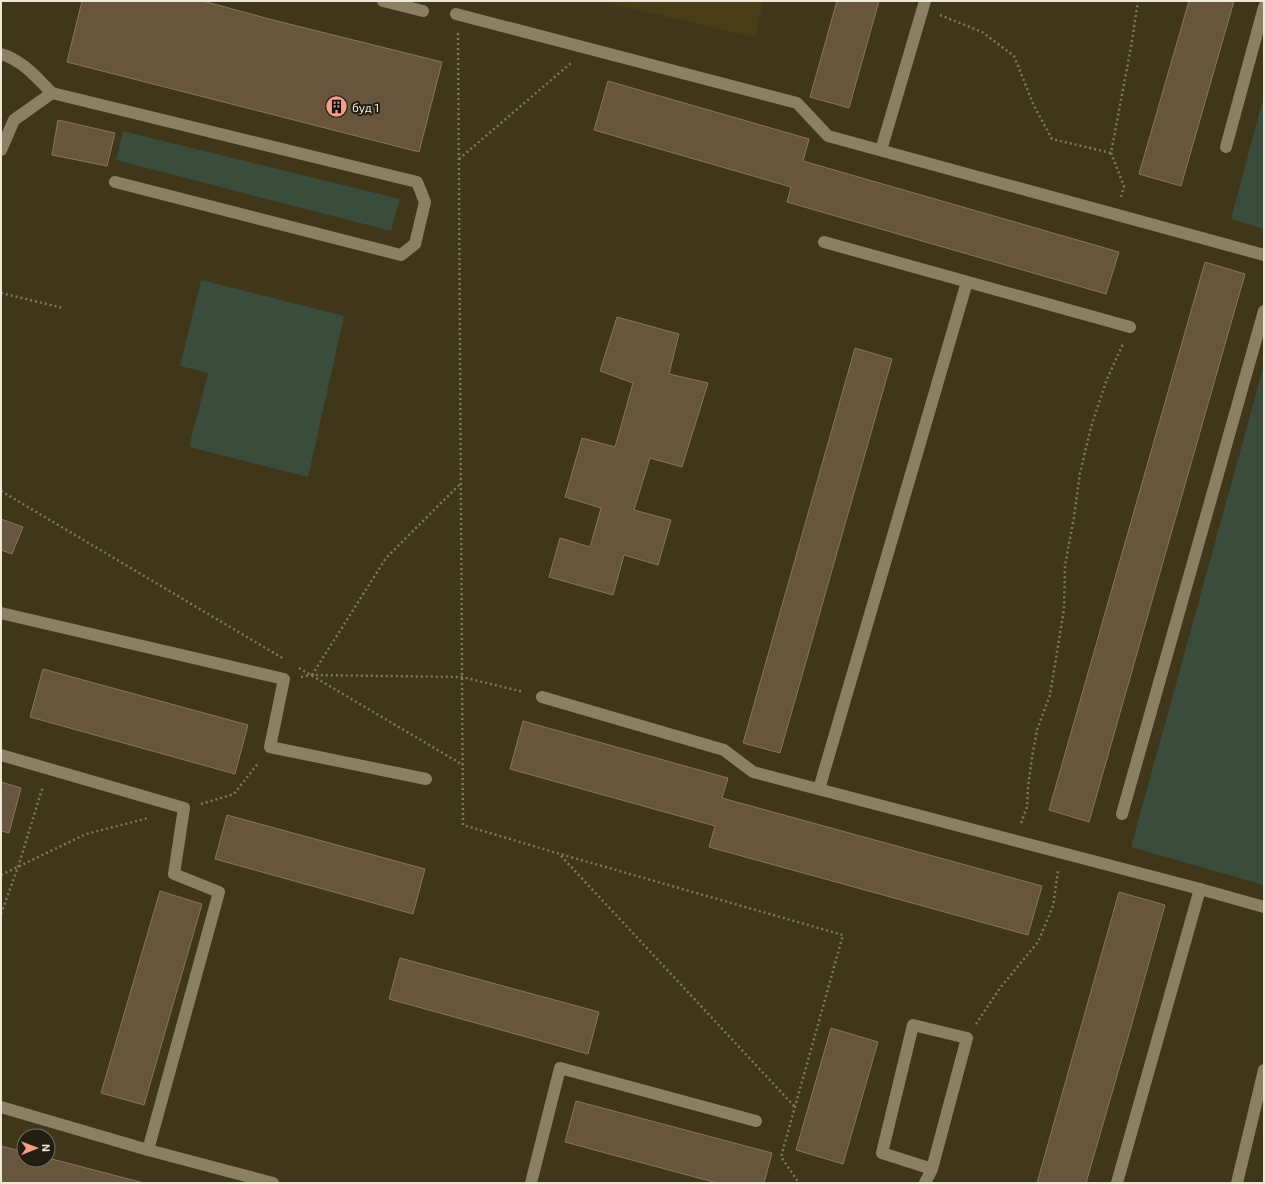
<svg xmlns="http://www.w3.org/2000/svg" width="1265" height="1184" font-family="'Exo 2',sans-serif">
<rect width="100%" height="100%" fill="#403619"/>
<polygon fill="#493d18" points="601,1 764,1 755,38"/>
<g fill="#3a4c3c">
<polygon points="1264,96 1264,229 1231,219"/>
<polygon points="123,131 400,199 391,231 116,160"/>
<polygon points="201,280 344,316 308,477 189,447 208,373 180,366"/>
<polygon points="1264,365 1264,885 1131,847"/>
</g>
<g fill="#67553d" stroke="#8a755b">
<polygon points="82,1 203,1 273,20 442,62 419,152 67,62"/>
<polygon points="837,1 879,1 849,108 810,97"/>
<polygon points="1189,1 1234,1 1181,186 1139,174"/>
<polygon points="608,81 809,139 803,161 1119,252 1106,294 787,202 791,187 594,130"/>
<polygon points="58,120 115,133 107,166 52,155"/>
<polygon points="1205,262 1245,274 1089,822 1049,810"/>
<polygon points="617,317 679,334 669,374 708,383 682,467 650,458 634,510 671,520 658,565 624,555 613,595 549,577 560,538 590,547 601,508 565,497 582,438 615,447 633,383 600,371"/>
<polygon points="855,348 892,359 780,753 743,743"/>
<polygon points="1,519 23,527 12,554 1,550"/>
<polygon points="43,669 248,725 235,774 30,717"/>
<polygon points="523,721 728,778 722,798 1042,886 1028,935 709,847 715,826 510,769"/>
<polygon points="1,782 21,788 9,833 1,831"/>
<polygon points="227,815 425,869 413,914 215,859"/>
<polygon points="160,891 202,904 144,1105 101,1093"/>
<polygon points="1119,892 1165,905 1131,1027 1086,1183 1037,1183"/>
<polygon points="400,958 599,1012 588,1054 389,999"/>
<polygon points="831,1028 878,1042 843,1164 796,1150"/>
<polygon points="576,1101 772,1153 764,1183 717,1183 565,1142"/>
<polygon points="1,1146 24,1152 24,1160 48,1160 48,1158 144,1183 1,1183"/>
</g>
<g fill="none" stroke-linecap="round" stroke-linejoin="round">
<g stroke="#817860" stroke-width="2.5" stroke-dasharray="2 3" stroke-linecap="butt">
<polyline points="940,15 982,32 1014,56 1034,106 1052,139 1111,153"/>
<polyline points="458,33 463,825 560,854 843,935 781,1157 799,1183"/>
<polyline points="459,159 571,63"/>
<polyline points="1121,197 1124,186 1111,153 1131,47 1138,1"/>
<polyline points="1,293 63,308"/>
<polyline points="1,491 284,659"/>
<polyline points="299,668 463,765"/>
<polyline points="312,675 386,558 461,483"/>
<polyline points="301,677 311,675 462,677 524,692"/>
<polyline points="201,804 234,794 259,762"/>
<polyline points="1021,823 1027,807 1028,787 1032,757 1037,730 1050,695 1064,609 1065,565 1074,517 1080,473 1091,427 1107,379 1123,344"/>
<polyline points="561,856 795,1107"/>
<polyline points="1,875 86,834 148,818"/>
<polyline points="1,914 18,867 43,786"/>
<polyline points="976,1024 1000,988 1038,942 1053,906 1058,871"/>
</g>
<g stroke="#8b8061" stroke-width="12">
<polyline points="383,1 423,11"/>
<polyline points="456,14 797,103 828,136 1264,255"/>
<path d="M 1,54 C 22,60 36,77 52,93 L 417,182 L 425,202 L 415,244 L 401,255 L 115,182"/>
<polyline points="1226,147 1264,7"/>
<polyline points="1,150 14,120 52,93"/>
<polyline points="881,150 925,1"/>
<polyline points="824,242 1130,327"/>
<polyline points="1,613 284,679 270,747 426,779"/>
<polyline points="542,697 724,750 753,772 1200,889 1264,907"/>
<polyline points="1,755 184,808 174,874 219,892 148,1150"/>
<polyline points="819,789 967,282"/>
<polyline points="1122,814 1264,311"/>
<polyline points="1,1107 148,1150 273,1183"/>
<polyline points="531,1183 560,1068 756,1121"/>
<polyline points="925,1183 932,1169 967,1038 913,1025 882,1153 932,1169"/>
<polyline points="1117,1183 1200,889"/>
<polyline points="1237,1183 1264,1070"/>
</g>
</g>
<defs>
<symbol id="building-disc" viewBox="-11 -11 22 22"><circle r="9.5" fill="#f49e8a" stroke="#221e12"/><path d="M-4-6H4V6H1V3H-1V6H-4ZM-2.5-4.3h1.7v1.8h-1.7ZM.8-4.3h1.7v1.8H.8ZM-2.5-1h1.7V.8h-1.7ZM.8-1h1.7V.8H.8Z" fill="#111"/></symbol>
</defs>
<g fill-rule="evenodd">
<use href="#building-disc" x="324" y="94" width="25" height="25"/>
</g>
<g text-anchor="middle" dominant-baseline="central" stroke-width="4" stroke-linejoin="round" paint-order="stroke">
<g font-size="12" fill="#eee8d7" stroke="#221e12" text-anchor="start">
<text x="352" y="107">буд 1</text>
</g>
</g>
<rect width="1265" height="1184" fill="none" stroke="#eee8d7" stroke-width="4"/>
<g transform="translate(36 1148) rotate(89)"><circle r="19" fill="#221e12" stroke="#746f61"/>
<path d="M0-3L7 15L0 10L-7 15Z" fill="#f49e8a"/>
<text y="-6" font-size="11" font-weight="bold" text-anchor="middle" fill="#eee8d7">N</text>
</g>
</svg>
